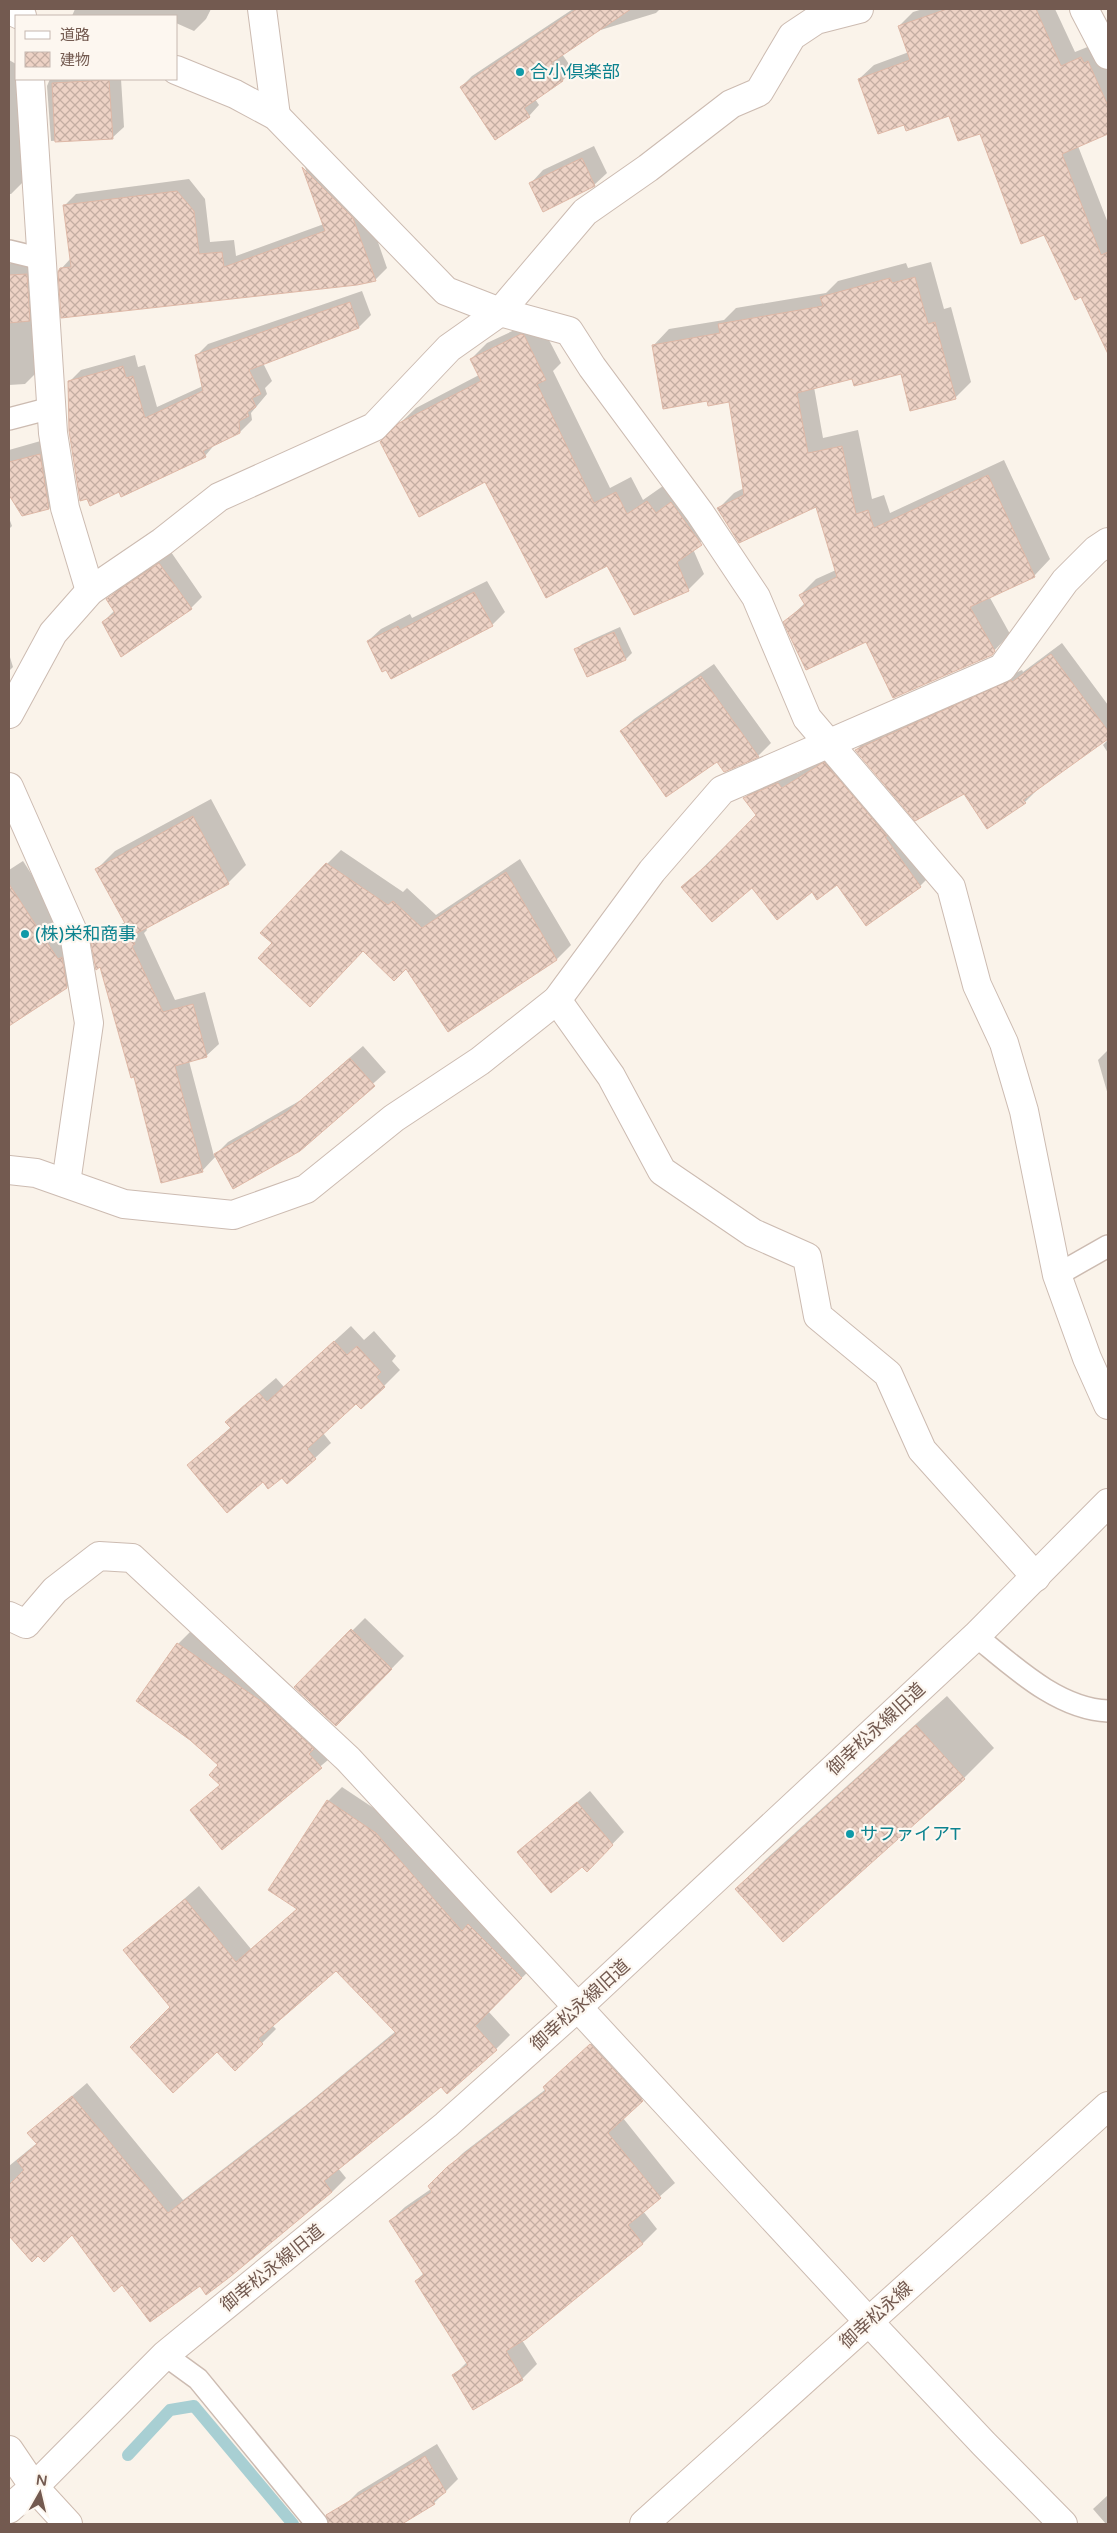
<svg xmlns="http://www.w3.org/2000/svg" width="1117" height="2533" font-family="'Varela Round','Noto Sans JP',sans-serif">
<defs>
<pattern id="building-cross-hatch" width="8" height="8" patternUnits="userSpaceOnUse" patternTransform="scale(1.25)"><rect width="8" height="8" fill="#edd2c5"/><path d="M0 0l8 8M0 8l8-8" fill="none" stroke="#c4ada2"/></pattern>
</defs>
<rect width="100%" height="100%" fill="#faf3ea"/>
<g fill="#0003">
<polygon points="75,9 211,9 206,19 194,31 176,23 176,16 72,16"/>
<polygon points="573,9 660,9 656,13 594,32 562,54 573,70 563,80 535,99 539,105 529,116 461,87 472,76"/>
<polygon points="923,9 1055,9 1075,52 1095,44 1108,61 1108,133 1078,146 1108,223 1108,351 1082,295 980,132 950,114 905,123 859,79 874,65 909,52 899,26 913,12"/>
<polygon points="9,60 16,64 16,79 27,79 24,181 11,194 9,194"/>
<polygon points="50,79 121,79 124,127 112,138 51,141 47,86"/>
<polygon points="594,146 607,173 594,185 531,183 543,170"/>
<polygon points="316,156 365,205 387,268 375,280 61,269 71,258 64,206 76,194 189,179 205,199 210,242 234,240 236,256 324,224 305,167"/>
<polygon points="39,262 38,371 25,384 9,385 9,264"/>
<polygon points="931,262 944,309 951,307 971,382 955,398 902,373 853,377 814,387 823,438 858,430 872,499 884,495 890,513 1004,460 1050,559 1034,576 989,596 1010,634 991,654 867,640 785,622 805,603 800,595 816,579 836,570 816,505 718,509 734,493 744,488 730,401 708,400 653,346 669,329 724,320 736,308 826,293 838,281 906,263 908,268"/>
<polygon points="362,291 371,315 359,327 263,363 272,381 265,388 267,394 251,413 252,420 240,432 216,443 205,456 69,382 81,370 135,355 138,367 145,365 157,407 203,386 196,356 208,344"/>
<polygon points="538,319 561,363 553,371 610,488 631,477 643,500 663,486 672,499 688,487 716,528 693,549 704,574 688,590 608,564 486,480 397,426 416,408 479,375 471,359 487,343"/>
<polygon points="58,436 67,489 49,508 22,514 9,493 9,450"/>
<polygon points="9,518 12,526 9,529"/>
<polygon points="171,552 202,597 191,608 103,622 115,610 108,599 119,588"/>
<polygon points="487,581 505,612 492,625 368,641 381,629 410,614 412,618"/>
<polygon points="620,627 632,653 626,659 588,676 576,650 582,644"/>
<polygon points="1062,643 1108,705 1108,737 1035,790 1036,791 1025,802 964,792 856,750 867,739 1022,670 1023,672"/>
<polygon points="9,654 13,667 9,671"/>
<polygon points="714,664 771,743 758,756 725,770 718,760 621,731 634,719"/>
<polygon points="1108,740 1108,753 1103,745"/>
<polygon points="839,749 935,871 920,886 837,883 812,891 752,886 683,887 757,815 745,798 759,783 793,769 797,774"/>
<polygon points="211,799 246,865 228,883 145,927 147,930 144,933 175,1000 205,992 219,1044 206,1056 189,1061 214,1156 228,1142 301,1100 363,1046 386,1072 296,1153 216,1156 202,1171 135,1076 93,944 105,931 126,922 97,869 115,851"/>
<polygon points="341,850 403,892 407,888 436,915 520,859 571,945 557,959 448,1031 406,967 363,950 274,943 327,864"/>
<polygon points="23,861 75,942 84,970 67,987 9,1025 9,870"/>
<polygon points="1108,1050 1108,1095 1098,1060"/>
<polygon points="351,1326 364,1340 374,1331 396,1356 392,1361 400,1370 384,1386 356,1402 323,1433 331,1443 315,1458 282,1476 263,1480 188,1466 231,1427 227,1422 243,1406 276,1378 284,1387"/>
<polygon points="365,1618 404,1656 336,1725 296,1687"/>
<polygon points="190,1632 280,1694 334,1755 222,1848 191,1810 221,1784 220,1765 178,1644"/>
<polygon points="947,1696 994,1748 964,1778 736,1889 766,1859"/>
<polygon points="342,1787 390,1819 536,1964 488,2011 510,2035 496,2049 441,2085 338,2168 346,2178 332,2192 200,2284 122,2284 73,2234 32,2260 9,2235 9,2166 37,2143 29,2133 87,2083 183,2200 305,2106 396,2031 336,1969 272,2025 276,2029 262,2043 172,2007 125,1950 199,1886 251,1949 298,1908 328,1801"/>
<polygon points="590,1791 624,1832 599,1858 582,1865 518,1852"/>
<polygon points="606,2030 657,2085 623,2118 675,2183 643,2211 657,2229 643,2243 522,2340 537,2364 522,2379 454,2375 467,2362 416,2281 424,2273 390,2221 405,2207 431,2189 429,2186 463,2153 546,2089 559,2073"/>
<polygon points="437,2444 458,2479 434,2503 399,2524 357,2524 345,2505 358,2492"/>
<polygon points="1108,2495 1108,2524 1106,2524 1093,2509"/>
</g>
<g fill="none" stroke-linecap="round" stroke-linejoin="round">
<polyline stroke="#a8cfd3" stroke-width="12" points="128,2455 170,2410 194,2406 293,2524"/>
</g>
<g fill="url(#building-cross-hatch)" stroke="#deb8a7">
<polygon points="577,9 631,9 551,63 563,81 524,108 530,117 495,140 460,87"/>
<polygon points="947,9 1036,9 1061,66 1081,57 1084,63 1088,61 1108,106 1108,134 1062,154 1101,255 1108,252 1108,354 1081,297 1075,300 1044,235 1021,244 980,134 958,141 949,116 906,131 904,125 878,134 858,79 910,60 898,26"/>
<polygon points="109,80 113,139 55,142 52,83"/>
<polygon points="582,158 595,186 543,212 529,183"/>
<polygon points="302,167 353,218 376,281 357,285 61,318 58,272 60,268 71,267 63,205 177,191 194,211 199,254 222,252 224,267 325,231"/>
<polygon points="27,274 30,321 9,323 9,275"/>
<polygon points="915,277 928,324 935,322 956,399 910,411 901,374 854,386 852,379 797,393 808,453 842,446 856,514 868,510 874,528 988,475 1035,577 970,607 995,651 992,655 893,698 866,642 806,670 783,622 805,605 799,595 837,577 816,507 739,543 717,508 744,495 729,402 708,406 707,401 663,409 652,345 720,333 718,324 823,306 820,297 890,278 892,283"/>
<polygon points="350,302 359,328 249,370 261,394 252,398 256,407 247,412 249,416 239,421 240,433 203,451 206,457 121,497 119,492 90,506 87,499 80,501 69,431 68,381 123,366 126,378 133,376 145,418 203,391 195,355"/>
<polygon points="521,334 524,335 546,380 537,384 594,503 616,492 627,514 647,501 656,513 671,502 702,545 677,562 689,591 634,615 607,566 546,598 485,482 419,517 380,442 399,423 481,381 470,359"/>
<polygon points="40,454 49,509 22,516 9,495 9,462"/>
<polygon points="159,563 192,609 121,657 102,622 115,613 106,599"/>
<polygon points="474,592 493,626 391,679 386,670 382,672 367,641 398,626 400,630"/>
<polygon points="614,632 626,660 587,677 574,649"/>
<polygon points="1051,654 1108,731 1108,739 1023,800 1026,803 987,829 964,794 915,821 855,750 1011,680 1012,682"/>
<polygon points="701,676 759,757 724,772 717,762 666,797 620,731"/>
<polygon points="824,762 887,836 885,837 921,887 866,926 837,885 817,900 812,892 777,920 752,888 712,922 681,887 707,865 756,815 743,798 778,783 782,788"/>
<polygon points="193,816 229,884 132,936 95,869"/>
<polygon points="326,863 388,905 393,901 422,928 506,872 557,960 448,1032 406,969 394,981 363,951 310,1007 258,958 272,943 260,933"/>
<polygon points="9,884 58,959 62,957 67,988 9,1026"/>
<polygon points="126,927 135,944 132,946 163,1012 193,1004 207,1057 175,1066 203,1172 161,1183 134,1077 131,1078 100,967 96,970 91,943"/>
<polygon points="350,1058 375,1086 300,1151 233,1189 214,1154 287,1112"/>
<polygon points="334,1341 347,1355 357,1346 381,1372 376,1377 385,1387 361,1409 356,1404 307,1449 316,1459 287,1484 282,1478 268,1489 263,1482 227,1513 187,1465 231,1428 225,1422 259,1393 267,1402"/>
<polygon points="351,1629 392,1669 336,1726 294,1687"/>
<polygon points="177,1643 268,1706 314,1749 309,1754 322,1768 222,1850 190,1810 220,1785 209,1775 218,1765 190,1740 136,1701"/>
<polygon points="916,1725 965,1779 783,1942 735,1889"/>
<polygon points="327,1800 376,1833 462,1931 468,1924 522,1978 475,2026 497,2050 447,2094 441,2087 324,2181 332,2192 231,2276 206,2295 200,2286 150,2322 122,2285 114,2292 72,2235 44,2262 38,2256 32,2262 9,2236 9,2185 24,2170 17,2161 37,2144 27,2133 72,2096 168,2213 289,2120 396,2033 336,1971 258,2039 263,2044 235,2071 217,2052 173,2093 130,2047 170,2007 123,1950 185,1899 236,1962 297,1909 268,1890"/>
<polygon points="577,1802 613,1845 587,1872 582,1867 551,1893 517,1852"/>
<polygon points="590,2044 643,2101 608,2133 661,2198 628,2225 643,2244 526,2339 506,2351 523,2380 473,2410 452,2375 468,2365 415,2281 424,2275 389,2221 432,2192 428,2186 447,2167 546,2091 543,2087"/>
<polygon points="425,2456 446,2492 433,2501 435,2504 402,2524 329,2524 326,2515"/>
</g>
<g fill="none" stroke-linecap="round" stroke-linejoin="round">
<defs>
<g id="lane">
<polyline points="9,251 42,259"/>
<polyline points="9,419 51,408"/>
<polyline points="1057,1275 1108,1246"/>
<path d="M 976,1636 C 1014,1667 1058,1709 1108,1711"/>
<polyline points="165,2355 198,2379 317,2524"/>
</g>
<g id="street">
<polyline points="262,9 276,116"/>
<polyline points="1084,9 1108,55"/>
<polyline points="9,10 22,16"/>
<polyline points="176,70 235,94 276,116 446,291 500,312 569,331 592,367 700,513 756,597 807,718 951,887 977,985 1004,1043 1024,1111 1057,1275 1087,1358 1108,1405"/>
<polyline points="30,79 53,433 65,508 90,591"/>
<polyline points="9,714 53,633 90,591 162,542 219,497 374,427 449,348 500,312 585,212 648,168 731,104 759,92 792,36 816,20 859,9"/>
<polyline points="9,787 74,934 89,1023 66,1183"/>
<polyline points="557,1000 611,1076 662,1171 753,1233 807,1257 818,1316 888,1374 922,1450 1036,1577"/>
<polyline points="9,1170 36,1173 124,1204 233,1215 306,1189 394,1118 480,1061 557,1000 652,871 722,790 1002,668 1065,581 1096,550 1108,542"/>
<polyline points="9,1616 26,1624 55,1590 99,1556 132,1558 348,1759 869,2322 984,2444 1063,2524"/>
<polyline points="34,2487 165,2355 446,2125 578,2007 976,1636 1108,1503"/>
</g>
<g id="secondary">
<polyline points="9,2450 34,2487 68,2524"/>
<polyline points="9,2509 34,2487"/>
<polyline points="644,2524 1108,2106"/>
</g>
</defs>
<use href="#lane" stroke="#ccbbb1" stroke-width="24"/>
<use href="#street" stroke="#ccbbb1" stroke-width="30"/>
<use href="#secondary" stroke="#cebbaf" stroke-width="30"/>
<use href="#lane" stroke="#fff" stroke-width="21"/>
<use href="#street" stroke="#fff" stroke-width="28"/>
<use href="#secondary" stroke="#fff" stroke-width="28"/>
</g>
<g fill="#0f9aa8" stroke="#fdf7f0" stroke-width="2">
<circle cx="520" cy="72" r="5"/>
<circle cx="25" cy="934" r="5"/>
<circle cx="850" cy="1834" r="5"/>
</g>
<g text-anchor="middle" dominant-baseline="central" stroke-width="4.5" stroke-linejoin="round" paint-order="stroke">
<g font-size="18" fill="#0d838f" stroke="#fdf7f0" text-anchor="start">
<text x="530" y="72">合小倶楽部</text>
<text x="35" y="934">(株)栄和商事</text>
<text x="860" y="1834">サファイアT</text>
</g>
<g font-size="18" fill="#735a50" stroke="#fdf7f0">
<text transform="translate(876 1729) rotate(-43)">御幸松永線旧道</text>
<text transform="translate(580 2005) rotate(-42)">御幸松永線旧道</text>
<text transform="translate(272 2268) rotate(-39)">御幸松永線旧道</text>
<text transform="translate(876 2315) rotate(-42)">御幸松永線</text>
</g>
</g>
<rect width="1117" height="2533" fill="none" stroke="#735a50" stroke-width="20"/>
<rect x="15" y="15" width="162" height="65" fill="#fdf7f0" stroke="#c6b8b0"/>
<rect x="25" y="31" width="25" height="8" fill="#ffffff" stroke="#c6b8b0"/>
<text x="60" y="40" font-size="15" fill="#735a50">道路</text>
<rect x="25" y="52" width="25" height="15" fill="url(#building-cross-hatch)" stroke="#c6b8b0"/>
<text x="60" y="65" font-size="15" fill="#735a50">建物</text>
<g transform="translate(40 2493) rotate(8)" stroke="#fdf7f0" stroke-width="4" paint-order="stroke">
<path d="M0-4L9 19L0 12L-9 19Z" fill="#735a50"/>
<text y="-8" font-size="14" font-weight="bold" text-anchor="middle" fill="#735a50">N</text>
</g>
</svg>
